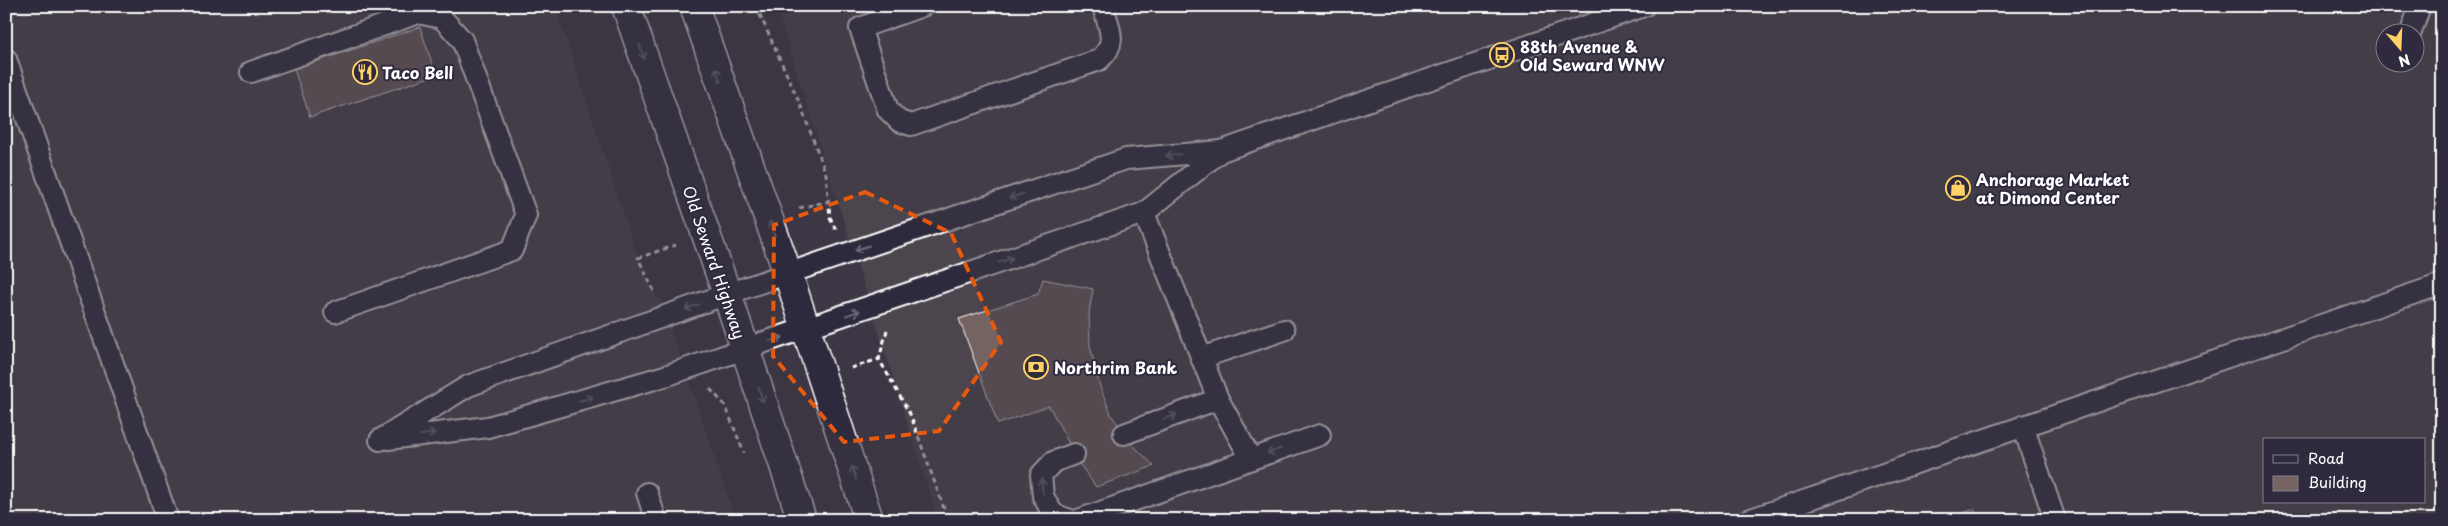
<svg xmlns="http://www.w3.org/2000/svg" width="2448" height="526" font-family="'Playpen Sans',sans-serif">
<rect width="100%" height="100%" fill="#3d3644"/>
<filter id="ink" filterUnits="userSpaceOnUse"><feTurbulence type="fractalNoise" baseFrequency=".02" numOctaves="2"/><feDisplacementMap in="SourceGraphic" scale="10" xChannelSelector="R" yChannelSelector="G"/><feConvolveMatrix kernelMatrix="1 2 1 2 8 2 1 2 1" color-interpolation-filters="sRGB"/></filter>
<g filter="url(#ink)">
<g fill="#4e444d" fill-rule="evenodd">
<polygon points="6,6 555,6 638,258 667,317 736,520 6,520"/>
<path d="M 776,6 L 2442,6 L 2442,520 L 938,520 ZM 2386,32 L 2416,32 L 2416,62 L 2386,62 ZM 2264,440 L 2424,440 L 2424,502 L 2264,502 Z"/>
</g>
<g fill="#756462" stroke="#fff">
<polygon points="420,27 436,75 310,117 294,69"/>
<polygon points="1043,279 1093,289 1089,313 1090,346 1100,387 1112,416 1131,443 1154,466 1096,487 1081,466 1049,406 998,424 959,319 1038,294"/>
<polygon points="1974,509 1977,520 1944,520"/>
</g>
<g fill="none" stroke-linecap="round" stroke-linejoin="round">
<defs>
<g id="service">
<path d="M 922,6 L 860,28 L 888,110 L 899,121 L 911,125 L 1099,60 C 1119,43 1109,29 1103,6"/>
<polyline points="2411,32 2420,6"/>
<polyline points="6,59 168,520"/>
<polyline points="251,72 418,13 442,18 462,40 526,215 512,250 335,312"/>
<polyline points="1144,213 1218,399 1251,459"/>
<polyline points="1201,358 1284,330"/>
<polyline points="2023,426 2055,520"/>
<polyline points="1124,434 1218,399"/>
<polyline points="388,439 488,427 665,376 1144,213 1221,151"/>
<polyline points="380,440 468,386 727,294 1126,159 1221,151 1644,6"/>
<polyline points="647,493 656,520"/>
<polyline points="1070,520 1053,514 1043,496 1041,475 1053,462 1074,454"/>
<polyline points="1078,520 1320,435"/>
<polyline points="1748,520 2442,284"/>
</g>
<g id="secondary">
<polyline points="626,6 727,294 802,520"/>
<polyline points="694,6 788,274 869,520"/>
</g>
</defs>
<use href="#service" stroke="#fff" stroke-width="24"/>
<use href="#secondary" stroke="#fff" stroke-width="31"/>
<g stroke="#fff" stroke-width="3" stroke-dasharray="5 4" stroke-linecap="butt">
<polyline points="756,6 800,104 826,174 830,217 836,230"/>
<polyline points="799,208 830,201"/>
<polyline points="654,291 638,258 676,245"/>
<polyline points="887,330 879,359 911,416 948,520"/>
<polyline points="851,368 879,359"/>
<polyline points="710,389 725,405 744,453"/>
</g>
<use href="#service" stroke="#2f2a3d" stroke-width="20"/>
<use href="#secondary" stroke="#2f2a3d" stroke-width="28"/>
</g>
<defs><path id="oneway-shaft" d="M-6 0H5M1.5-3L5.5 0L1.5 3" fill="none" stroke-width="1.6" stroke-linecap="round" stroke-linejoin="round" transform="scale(1.25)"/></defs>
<g stroke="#6d6a77">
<use href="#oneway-shaft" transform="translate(642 52) rotate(71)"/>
<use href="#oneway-shaft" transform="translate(718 75) rotate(-109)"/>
<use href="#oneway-shaft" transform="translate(1173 155) rotate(175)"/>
<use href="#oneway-shaft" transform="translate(1016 196) rotate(161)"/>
<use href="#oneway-shaft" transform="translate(772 228) rotate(-109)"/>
<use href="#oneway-shaft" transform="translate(862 248) rotate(161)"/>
<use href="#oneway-shaft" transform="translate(1006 260) rotate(-19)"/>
<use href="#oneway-shaft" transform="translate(692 307) rotate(159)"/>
<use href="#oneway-shaft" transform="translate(853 313) rotate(-20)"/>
<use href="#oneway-shaft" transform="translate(776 339) rotate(-18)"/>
<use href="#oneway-shaft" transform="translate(761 395) rotate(72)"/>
<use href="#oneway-shaft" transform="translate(586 399) rotate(-16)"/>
<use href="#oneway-shaft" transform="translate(1170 417) rotate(-21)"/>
<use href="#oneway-shaft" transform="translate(428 434) rotate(-7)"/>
<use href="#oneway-shaft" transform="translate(1274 451) rotate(161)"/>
<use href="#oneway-shaft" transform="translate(854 473) rotate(-108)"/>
<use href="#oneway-shaft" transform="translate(1042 486) rotate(-96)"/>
</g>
</g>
<path d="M0 0H2448V526H0ZM 865,192 L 951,233 L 1001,342 L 939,431 L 844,442 L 773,356 L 774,225 Z" fill="#3d3644" fill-opacity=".55" fill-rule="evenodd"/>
<path fill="none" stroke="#e8590c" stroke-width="4" stroke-dasharray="10 6" stroke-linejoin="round" d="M 865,192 L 951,233 L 1001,342 L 939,431 L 844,442 L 773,356 L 774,225 Z"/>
<defs>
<symbol id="bus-ring" viewBox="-11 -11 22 22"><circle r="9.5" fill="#2f2a3d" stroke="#ffd166" stroke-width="1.5"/><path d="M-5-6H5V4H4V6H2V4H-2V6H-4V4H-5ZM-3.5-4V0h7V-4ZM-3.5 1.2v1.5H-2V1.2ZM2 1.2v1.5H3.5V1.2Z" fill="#ffd166"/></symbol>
<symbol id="restaurant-ring" viewBox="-11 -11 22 22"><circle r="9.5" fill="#2f2a3d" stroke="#ffd166" stroke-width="1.5"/><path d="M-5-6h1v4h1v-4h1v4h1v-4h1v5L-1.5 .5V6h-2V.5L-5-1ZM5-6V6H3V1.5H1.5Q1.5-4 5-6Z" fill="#ffd166"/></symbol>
<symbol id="shop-ring" viewBox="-11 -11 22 22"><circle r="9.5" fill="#2f2a3d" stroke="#ffd166" stroke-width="1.5"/><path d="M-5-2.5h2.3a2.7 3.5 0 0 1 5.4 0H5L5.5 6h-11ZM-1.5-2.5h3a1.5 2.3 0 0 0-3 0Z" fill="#ffd166"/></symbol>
<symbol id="bank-ring" viewBox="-11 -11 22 22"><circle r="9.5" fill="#2f2a3d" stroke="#ffd166" stroke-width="1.5"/><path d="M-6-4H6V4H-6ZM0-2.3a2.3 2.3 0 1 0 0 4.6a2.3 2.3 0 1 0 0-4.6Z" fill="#ffd166"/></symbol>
</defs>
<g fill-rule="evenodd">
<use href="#bus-ring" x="1488" y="41" width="28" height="28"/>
<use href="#restaurant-ring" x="351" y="58" width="28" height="28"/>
<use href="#shop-ring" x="1944" y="174" width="28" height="28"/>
<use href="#bank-ring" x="1022" y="353" width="28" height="28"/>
</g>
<g text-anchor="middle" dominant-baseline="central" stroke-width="4" stroke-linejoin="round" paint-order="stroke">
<g font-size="16" font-weight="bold" fill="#fff" stroke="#2f2a3d" text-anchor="start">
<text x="1520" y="46">88th Avenue &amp;<tspan x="1520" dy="18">Old Seward WNW</tspan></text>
<text x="382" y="72">Taco Bell</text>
<text x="1976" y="179">Anchorage Market<tspan x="1976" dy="18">at Dimond Center</tspan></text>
<text x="1054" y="367">Northrim Bank</text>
</g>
<g font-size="16" fill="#fff" stroke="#2f2a3d">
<text transform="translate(715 262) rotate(71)">Old Seward Highway</text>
</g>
</g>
<rect width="2448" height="526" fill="none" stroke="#2f2a3d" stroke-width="25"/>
<rect x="12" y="12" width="2423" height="501" fill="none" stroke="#fff" stroke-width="2" filter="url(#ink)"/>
<rect x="2263" y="438" width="162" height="65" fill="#2f2a3d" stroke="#827f8b"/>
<rect x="2273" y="455" width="25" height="8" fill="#2f2a3d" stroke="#827f8b"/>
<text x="2308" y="464" font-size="15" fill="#ffffff">Road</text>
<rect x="2273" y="476" width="25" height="15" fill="#756462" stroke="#827f8b"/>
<text x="2308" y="488" font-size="15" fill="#ffffff">Building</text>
<g transform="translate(2400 48) rotate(161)"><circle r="24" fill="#2f2a3d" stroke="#827f8b"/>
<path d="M0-4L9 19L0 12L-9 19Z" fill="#ffd166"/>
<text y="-8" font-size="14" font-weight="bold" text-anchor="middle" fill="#ffffff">N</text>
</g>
</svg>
